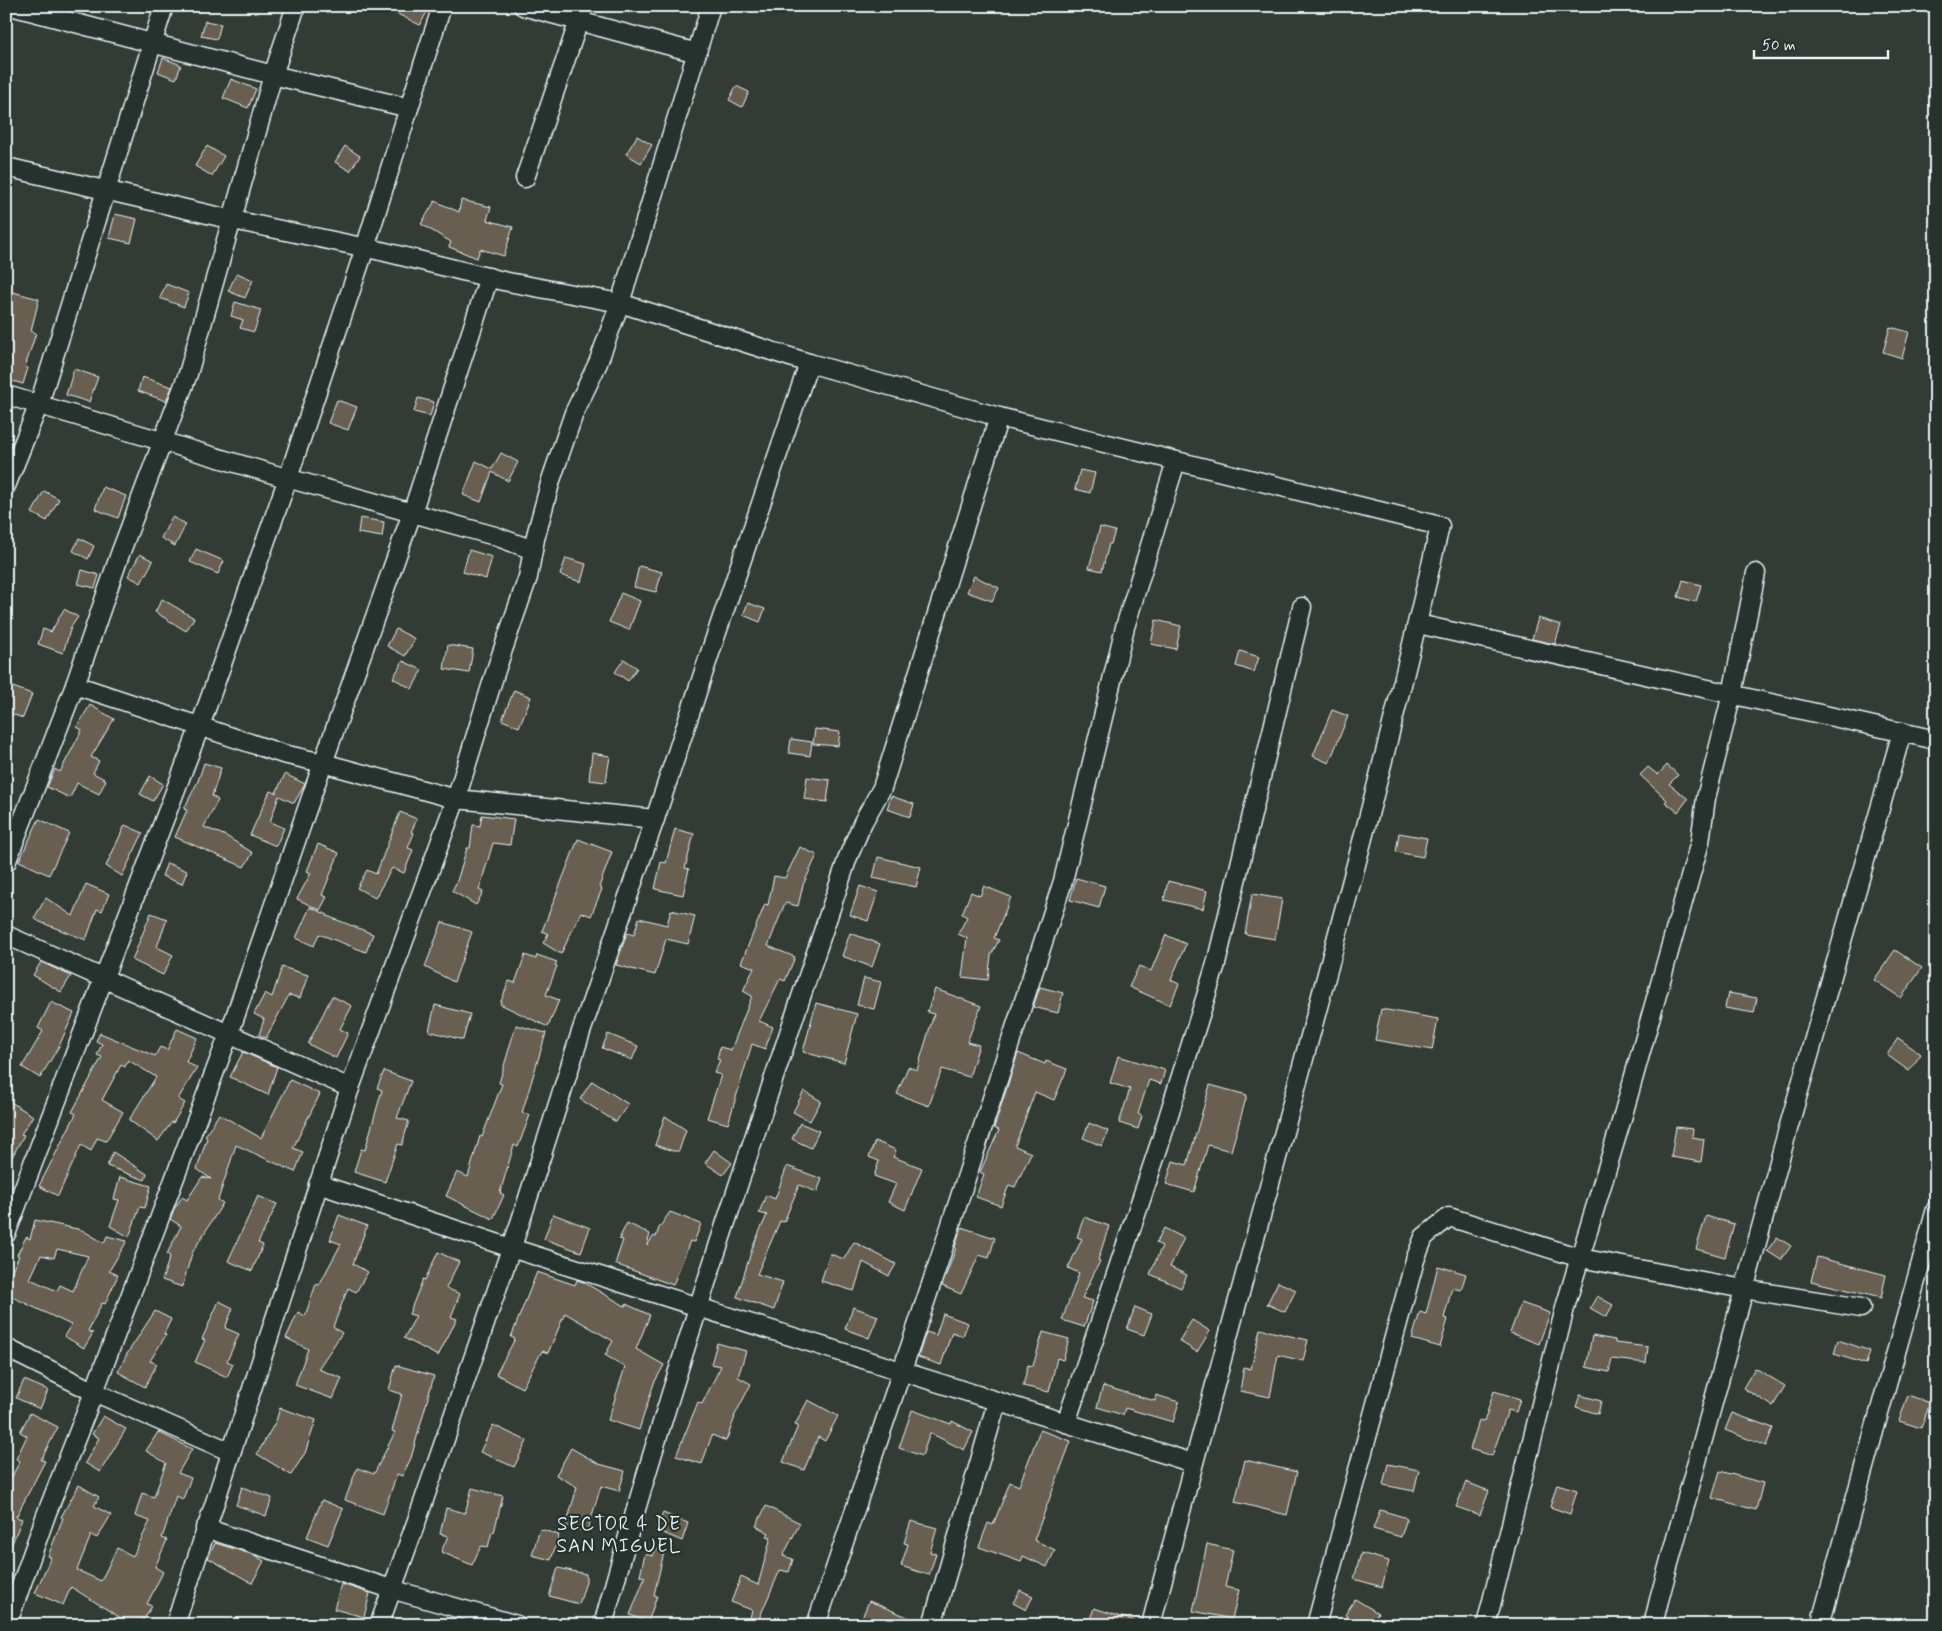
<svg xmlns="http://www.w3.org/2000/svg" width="1942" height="1631" font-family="Mynerve,sans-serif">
<rect width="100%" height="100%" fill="#333c34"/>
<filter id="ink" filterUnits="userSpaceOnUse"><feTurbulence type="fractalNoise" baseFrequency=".02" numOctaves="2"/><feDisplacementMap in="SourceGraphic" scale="10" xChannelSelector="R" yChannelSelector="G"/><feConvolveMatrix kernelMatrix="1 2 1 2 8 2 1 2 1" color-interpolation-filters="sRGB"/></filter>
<g filter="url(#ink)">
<g fill="#685f51" stroke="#e8f1f8" fill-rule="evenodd">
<polygon points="381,6 430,6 420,25"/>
<polygon points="205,21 221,24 217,39 201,36"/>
<polygon points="163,58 181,65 176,79 158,72"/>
<polygon points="231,79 256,89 248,108 223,98"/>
<polygon points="736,86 749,92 742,107 729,100"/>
<polygon points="637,136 652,145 641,163 626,154"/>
<polygon points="207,146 224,156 212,176 195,166"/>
<polygon points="345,146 360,156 350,171 335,162"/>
<polygon points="461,200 491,207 487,220 513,227 504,256 480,249 477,258 449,247 451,242 421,224 435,201 459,212"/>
<polygon points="115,214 137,219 131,243 109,238"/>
<polygon points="237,273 253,280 245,298 228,291"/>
<polygon points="166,284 189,293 184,307 160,298"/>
<polygon points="9,291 39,299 31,331 36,333 25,367 28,368 23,384 6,379 6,304"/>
<polygon points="235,302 261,310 254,332 240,328 243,320 231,316"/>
<polygon points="1890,327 1909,332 1902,358 1883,352"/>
<polygon points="74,369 98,377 89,402 66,395"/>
<polygon points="142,377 172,387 166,401 138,391"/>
<polygon points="418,398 434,402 430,416 414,412"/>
<polygon points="337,400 357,407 348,430 328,423"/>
<polygon points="501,453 518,462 508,481 492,472 481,502 463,495 476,461 492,469"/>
<polygon points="1080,470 1095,473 1090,493 1075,489"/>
<polygon points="103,487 126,496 118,518 95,509"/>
<polygon points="44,491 59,499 47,521 32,513"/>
<polygon points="172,517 186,524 175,546 161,538"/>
<polygon points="360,518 384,522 382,537 358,533"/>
<polygon points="1100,527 1115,531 1111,544 1109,544 1102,571 1089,568"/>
<polygon points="79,538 94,546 88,559 73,551"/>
<polygon points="196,549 224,561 218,574 190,562"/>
<polygon points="469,550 492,557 486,579 463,572"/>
<polygon points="140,554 153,561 141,583 128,576"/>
<polygon points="566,558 586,564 581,582 560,575"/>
<polygon points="639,566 662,572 656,592 634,587"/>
<polygon points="82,570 99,575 95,588 78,584"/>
<polygon points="974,576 999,588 992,601 967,592"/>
<polygon points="1683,580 1701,585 1696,602 1678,597"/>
<polygon points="621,593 640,601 629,630 609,622"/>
<polygon points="162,599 194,618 186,631 155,612"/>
<polygon points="748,603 765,609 760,622 743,615"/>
<polygon points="64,609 78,617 71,627 63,653 38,644 43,629 51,632"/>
<polygon points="1538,618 1561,625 1555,644 1532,639"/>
<polygon points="1156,620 1181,626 1176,649 1151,644"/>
<polygon points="396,629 415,639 405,656 387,646"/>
<polygon points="448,645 473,649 469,673 444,669"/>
<polygon points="1240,651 1259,657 1254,672 1236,666"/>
<polygon points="624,659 637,668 628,681 615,672"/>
<polygon points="403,661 422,670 412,689 393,678"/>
<polygon points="10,686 32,694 23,718 6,712 6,696"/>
<polygon points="514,690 531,697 519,727 502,720"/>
<polygon points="90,705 114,719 91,757 99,761 93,773 106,780 99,794 77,783 70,798 47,787 55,769 60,772 82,730 77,727"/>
<polygon points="1332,710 1348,716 1329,763 1313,756"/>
<polygon points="815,729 840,732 838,746 813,744"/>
<polygon points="791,739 812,742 810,756 789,753"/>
<polygon points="592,753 610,756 606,782 589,780"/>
<polygon points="204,763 221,768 212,796 218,800 204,827 226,836 253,853 244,867 175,837 187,810 184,809 198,781"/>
<polygon points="1667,765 1678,775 1669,784 1688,799 1678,812 1665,802 1667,800 1640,775 1648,767 1658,775"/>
<polygon points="285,774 305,784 294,803 279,796 270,822 284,828 276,846 250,835 270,791 276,793"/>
<polygon points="150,776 163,784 153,801 140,794"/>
<polygon points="807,777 830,780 827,802 804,799"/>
<polygon points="891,796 914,804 910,817 887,809"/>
<polygon points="400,812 417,819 411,832 414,833 408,848 413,850 404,873 392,868 375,898 357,888 367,870 376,874"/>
<polygon points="482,815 514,819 510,845 493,843 479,890 483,892 476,905 452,891 457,881 467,848 470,848 473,825 480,826"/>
<polygon points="39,819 69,833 49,875 19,861"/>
<polygon points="125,825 143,833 122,876 106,866"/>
<polygon points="675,829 694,834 685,868 689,869 683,895 655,889 661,862 666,863"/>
<polygon points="1399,833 1427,838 1423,857 1396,852"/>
<polygon points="578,839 612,852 599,887 602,889 591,916 581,912 561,954 543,943 548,934 542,931"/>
<polygon points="318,844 339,853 322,895 327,897 320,910 297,899 311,873 307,871"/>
<polygon points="800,847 817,855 803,885 798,906 785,903 768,946 795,957 785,981 780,979 759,1021 773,1027 765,1049 752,1044 728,1124 707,1118 721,1075 714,1073 720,1060 717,1059 720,1047 731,1050 752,996 743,991 754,968 741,963 765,904 768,905 774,876 785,878"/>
<polygon points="878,857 921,867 916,887 873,878"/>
<polygon points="167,863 187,871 182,884 162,876"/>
<polygon points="1076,878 1105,886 1099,908 1070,900"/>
<polygon points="1168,881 1207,891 1203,909 1164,900"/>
<polygon points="86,884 109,894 102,911 97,909 86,940 40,922 34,918 46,898 73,916"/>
<polygon points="860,886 878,892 868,921 850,915"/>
<polygon points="984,886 1011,897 994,938 999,940 991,955 988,980 962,977 967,938 958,934 967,917 962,914 971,892 980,896"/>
<polygon points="1252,894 1282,899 1275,939 1245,934"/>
<polygon points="310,907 328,915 327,916 373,934 366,952 319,934 314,946 296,938"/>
<polygon points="671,910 695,916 688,944 666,939 655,975 616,965 627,933 634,935 639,918 667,925"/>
<polygon points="151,913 167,919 157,947 173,955 163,975 132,960"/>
<polygon points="442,922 472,932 454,982 425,967"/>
<polygon points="850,933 880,944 872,967 842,956"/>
<polygon points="1166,935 1186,944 1171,980 1179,984 1170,1005 1129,987 1139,966 1151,971"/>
<polygon points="1895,950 1922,968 1901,998 1874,980"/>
<polygon points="525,955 536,959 537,955 557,962 555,965 557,966 546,995 559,1000 548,1027 500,1004 509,981 515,983"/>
<polygon points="41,962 71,976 61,992 33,975"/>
<polygon points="282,967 308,975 300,998 289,995 266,1038 259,1035 264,1019 254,1014 265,993 272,997"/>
<polygon points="864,978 881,982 874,1009 857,1005"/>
<polygon points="1040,987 1063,993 1058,1013 1033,1007"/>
<polygon points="935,989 981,1006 967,1042 979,1045 969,1077 942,1069 929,1106 897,1094 908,1067 917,1070 934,1014 927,1012"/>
<polygon points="1728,993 1757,998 1754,1013 1725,1008"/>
<polygon points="332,996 352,1006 340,1029 348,1033 336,1058 308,1044"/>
<polygon points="51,1002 74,1013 59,1046 40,1078 22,1067 43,1031 38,1028"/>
<polygon points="816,1003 857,1014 844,1063 803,1052"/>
<polygon points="435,1005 470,1014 463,1040 429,1031"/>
<polygon points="1381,1009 1438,1019 1432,1050 1375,1040"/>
<polygon points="516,1025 546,1033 522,1113 530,1115 518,1147 514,1145 500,1193 504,1195 493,1219 446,1196 457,1172 468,1177 480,1136 482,1137 502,1084 499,1083"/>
<polygon points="177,1029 197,1038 186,1062 197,1068 178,1099 185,1103 173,1123 172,1122 158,1141 129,1120 156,1077 128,1060 125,1067 121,1065 102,1100 123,1112 106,1141 97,1138 91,1151 81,1145 58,1196 39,1186 76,1114 72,1112 102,1057 97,1055 102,1044 96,1041 100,1033 155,1056 160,1047 167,1050"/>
<polygon points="608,1034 638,1046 632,1060 602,1048"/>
<polygon points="1898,1038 1921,1054 1909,1071 1887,1055"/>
<polygon points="243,1052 277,1067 268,1095 230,1077"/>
<polygon points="1018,1053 1045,1064 1046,1061 1067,1069 1054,1100 1035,1092 1015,1146 1031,1153 1015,1187 1009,1185 1001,1206 976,1197 984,1174 980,1172 999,1130 994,1128"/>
<polygon points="1118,1056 1165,1070 1161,1084 1149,1080 1138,1114 1142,1116 1138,1129 1119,1123 1130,1089 1110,1083"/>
<polygon points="384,1071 411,1081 397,1118 409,1121 402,1145 398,1144 385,1182 354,1172 361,1149 365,1150 382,1090 377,1088"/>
<polygon points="290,1080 320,1094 293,1148 303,1152 295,1172 236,1145 218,1200 223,1203 192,1253 182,1287 162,1280 170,1256 167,1254 181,1226 170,1219 174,1209 182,1197 187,1200 202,1177 211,1179 197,1169 207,1138 205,1136 219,1114 261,1138"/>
<polygon points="592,1081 628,1104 616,1122 580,1099"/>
<polygon points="1210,1085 1247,1095 1231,1151 1208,1145 1194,1192 1166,1184 1173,1161 1187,1165"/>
<polygon points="804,1091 821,1101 810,1121 793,1112"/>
<polygon points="6,1099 33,1116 21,1134 24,1135 6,1168"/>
<polygon points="665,1116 686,1130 679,1151 673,1151 655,1145"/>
<polygon points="800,1123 819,1131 811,1148 792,1139"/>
<polygon points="1089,1123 1108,1131 1102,1146 1083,1138"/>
<polygon points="1676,1127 1693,1129 1692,1137 1704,1139 1701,1162 1671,1157"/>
<polygon points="875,1141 896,1150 893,1157 922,1168 905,1210 888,1202 896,1184 874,1176 879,1161 869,1157"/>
<polygon points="714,1150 732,1163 723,1175 705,1163"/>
<polygon points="113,1152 147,1174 145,1180 107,1166"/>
<polygon points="787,1166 822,1179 817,1192 799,1185 784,1222 780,1221 757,1274 783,1282 774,1310 737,1297 753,1246 767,1215 759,1213 766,1195 775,1199"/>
<polygon points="120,1177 151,1186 145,1208 140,1207 129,1237 110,1226 119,1200 114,1199"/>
<polygon points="258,1196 277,1204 258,1243 263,1245 252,1271 228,1261"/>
<polygon points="670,1212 701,1224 694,1242 690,1241 673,1285 615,1264 623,1240 619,1239 627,1223 650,1234 647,1245 654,1236 656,1237 659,1228"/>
<polygon points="553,1214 590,1228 581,1252 544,1239"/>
<polygon points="339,1215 367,1226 353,1264 368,1272 356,1292 348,1288 333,1327 342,1333 318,1369 342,1378 333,1399 295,1385 308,1349 286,1338 298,1312 305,1316 316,1284 319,1285 341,1244 330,1240"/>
<polygon points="1706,1216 1734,1224 1725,1257 1696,1249"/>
<polygon points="1084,1217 1109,1226 1098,1260 1100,1261 1082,1298 1093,1301 1084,1327 1062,1320 1079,1273 1068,1268 1082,1239 1077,1237"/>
<path d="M 35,1220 L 82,1230 L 104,1243 L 107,1236 L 127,1241 L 109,1271 L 118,1275 L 105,1304 L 102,1303 L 88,1331 L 93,1333 L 84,1348 L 64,1336 L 71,1325 L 6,1294 L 6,1283 L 19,1256 L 17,1255 L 26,1237 L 30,1239 ZM 57,1249 L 88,1256 L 73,1291 L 60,1285 L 57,1291 L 30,1279 L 41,1255 L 54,1258 Z"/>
<polygon points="961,1227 995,1238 989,1258 979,1255 961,1294 942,1286 956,1248 955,1247"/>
<polygon points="1164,1228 1184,1238 1170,1267 1187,1275 1181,1288 1150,1274 1162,1246 1156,1243"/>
<polygon points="1777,1237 1791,1246 1781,1260 1767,1251"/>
<polygon points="854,1242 896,1264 889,1276 863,1262 854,1291 821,1281 830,1254 844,1259"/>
<polygon points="438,1252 459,1262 446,1288 460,1294 451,1317 457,1319 438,1356 404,1338 416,1316 409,1314 423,1279 425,1280"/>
<polygon points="1817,1257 1886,1275 1881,1298 1811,1281"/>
<polygon points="1438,1266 1466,1274 1461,1290 1452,1288 1444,1318 1448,1319 1440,1347 1412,1339 1420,1312 1426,1314"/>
<polygon points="537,1272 575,1285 577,1280 583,1282 625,1306 626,1304 650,1315 636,1349 664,1365 654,1383 639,1430 608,1420 625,1367 605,1355 613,1341 565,1313 548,1353 542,1351 522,1388 496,1374 515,1339 511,1337"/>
<polygon points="1278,1282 1296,1290 1285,1312 1267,1304"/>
<polygon points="1597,1296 1613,1305 1606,1317 1590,1308"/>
<polygon points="219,1301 233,1308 225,1328 239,1334 227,1361 233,1364 227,1377 195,1362 205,1340 202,1339"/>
<polygon points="1521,1303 1550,1313 1539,1344 1510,1333"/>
<polygon points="853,1307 878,1316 869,1338 845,1329"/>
<polygon points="1135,1307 1152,1314 1144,1335 1127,1329"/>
<polygon points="155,1311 171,1319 164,1334 166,1335 150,1361 157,1364 145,1387 118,1372 127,1354"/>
<polygon points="943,1314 968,1323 963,1336 952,1332 941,1365 918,1357 926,1332 936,1335"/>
<polygon points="1192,1320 1210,1331 1197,1352 1179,1341"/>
<polygon points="1260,1329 1308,1340 1303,1361 1278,1355 1270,1397 1240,1391 1244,1367 1251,1369"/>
<polygon points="1043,1332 1069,1339 1063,1360 1057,1358 1049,1392 1023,1386 1028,1365 1033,1366"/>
<polygon points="1592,1336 1615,1340 1615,1343 1648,1347 1646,1363 1612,1359 1609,1372 1586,1367"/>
<polygon points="1838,1340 1870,1351 1866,1364 1834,1354"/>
<polygon points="717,1343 746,1351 738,1377 751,1384 734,1417 735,1417 726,1441 712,1435 702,1464 676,1456 698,1402 702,1404 721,1366 711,1364"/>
<polygon points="396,1365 434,1376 411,1458 402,1476 397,1474 383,1514 345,1500 357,1468 374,1474 395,1432 392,1431 402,1394 389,1390"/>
<polygon points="1755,1368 1785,1386 1773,1406 1743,1388"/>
<polygon points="24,1380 48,1390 40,1409 16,1398"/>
<polygon points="1103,1386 1155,1401 1156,1395 1179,1402 1173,1422 1125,1408 1123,1415 1097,1407"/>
<polygon points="1494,1391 1520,1399 1516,1412 1508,1410 1492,1456 1470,1449 1479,1421 1484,1422"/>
<polygon points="1580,1395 1601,1401 1598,1414 1576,1407"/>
<polygon points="1908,1395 1930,1403 1921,1428 1899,1421"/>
<polygon points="808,1400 838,1416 825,1441 818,1437 804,1470 783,1462 798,1426 795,1425"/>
<polygon points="280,1408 316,1420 305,1453 291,1475 257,1454 276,1421"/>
<polygon points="912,1410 951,1424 952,1421 973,1432 964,1450 930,1433 922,1456 899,1448"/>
<polygon points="30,1413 58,1427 41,1460 45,1461 16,1517 22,1519 7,1556 6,1488 20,1461 16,1459 27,1436 20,1432"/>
<polygon points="1732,1413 1773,1428 1766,1446 1725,1430"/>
<polygon points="103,1416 126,1429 100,1472 85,1463 99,1438 92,1434"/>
<polygon points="493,1425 527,1441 514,1467 480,1452"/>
<polygon points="1040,1430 1071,1441 1034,1540 1055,1550 1047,1567 1023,1556 1021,1562 979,1547 988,1523 993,1525 1010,1482 1019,1486"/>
<polygon points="158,1432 192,1449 178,1473 191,1478 183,1499 176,1496 162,1538 167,1540 155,1567 163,1572 147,1604 152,1606 140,1625 132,1625 71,1587 63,1605 35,1593 51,1557 48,1556 63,1518 61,1517 79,1485 99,1497 94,1506 111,1515 97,1538 91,1535 77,1570 101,1581 117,1548 133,1556 150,1521 135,1516 142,1493 154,1497 166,1463 146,1451"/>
<polygon points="571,1448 599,1464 625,1471 619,1491 601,1486 587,1532 566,1526 577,1487 556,1475"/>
<polygon points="1245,1460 1297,1472 1287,1515 1235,1502"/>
<polygon points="1388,1464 1419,1470 1414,1491 1383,1485"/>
<polygon points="1720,1471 1763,1483 1756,1510 1712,1498"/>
<polygon points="1466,1482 1489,1491 1480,1515 1456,1507"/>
<polygon points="1557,1484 1577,1490 1570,1514 1550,1507"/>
<polygon points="242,1487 272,1498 266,1516 236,1505"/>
<polygon points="472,1488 503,1496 494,1532 492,1532 488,1547 481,1546 472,1565 441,1552 448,1536 440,1534 446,1508 465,1513"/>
<polygon points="322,1500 343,1509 328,1545 307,1537"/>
<polygon points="766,1506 800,1523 783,1556 793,1559 789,1572 780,1570 758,1621 750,1618 752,1610 731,1602 741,1577 758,1585 771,1537 767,1536 769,1533 756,1526"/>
<polygon points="1380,1510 1407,1518 1401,1537 1373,1529"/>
<polygon points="663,1513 688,1523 682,1541 656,1530"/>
<polygon points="911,1521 937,1528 930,1552 936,1554 929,1575 901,1566 908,1544 904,1543"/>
<polygon points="540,1529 559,1535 551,1560 532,1555"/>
<polygon points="215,1543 254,1555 264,1561 252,1583 208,1558"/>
<polygon points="1207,1544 1233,1550 1225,1587 1239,1590 1232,1619 1193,1611"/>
<polygon points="656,1549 664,1552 654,1595 657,1596 648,1622 630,1615 645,1577 640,1576 645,1554 653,1556"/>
<polygon points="1361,1553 1389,1561 1382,1587 1354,1579"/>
<polygon points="558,1568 586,1574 586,1582 579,1604 549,1596"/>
<polygon points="341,1584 370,1593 364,1617 334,1609"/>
<polygon points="1020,1590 1033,1596 1026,1610 1013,1603"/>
<polygon points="1355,1599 1378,1613 1371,1625 1360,1625 1345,1615"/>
<polygon points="869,1601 922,1623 922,1625 859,1625"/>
<polygon points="1094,1608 1137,1622 1136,1625 1088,1625"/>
</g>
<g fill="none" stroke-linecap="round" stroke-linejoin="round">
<defs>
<g id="minor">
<polyline points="11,6 273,75 409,108"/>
<polyline points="523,6 697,53"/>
<path d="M 6,167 L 233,220 L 381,251 L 503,281 L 620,303 L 809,363 L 999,417 L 1440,526 C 1355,895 1246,1258 1151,1625"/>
<polyline points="525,178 584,6"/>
<polyline points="6,395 276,475 495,536 533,550"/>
<polyline points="6,486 39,404 164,6"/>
<polyline points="1418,624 1936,740"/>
<polyline points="75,685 283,754 323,763 456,799 655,819"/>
<polyline points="6,863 75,685 120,554 188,374 273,75 296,6"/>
<polyline points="6,935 350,1088"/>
<polyline points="318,1184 511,1248 1193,1463"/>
<polyline points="6,1234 200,726 288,478 365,248 409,108 442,6"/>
<polyline points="6,1348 94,1392 231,1452"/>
<polyline points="1066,1423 1160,1143 1216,964 1302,607"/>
<polyline points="205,1528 391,1589 517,1625"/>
<polyline points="7,1625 46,1515 94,1392 229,1034 323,763 412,513 489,277"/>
<polyline points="175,1625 350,1088 456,799 496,670 528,577 535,539 551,480 574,413 598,363 620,303 711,6"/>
<polyline points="379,1625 417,1520 521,1220 580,1035 655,819 713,644 809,363"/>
<path d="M 603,1625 C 674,1366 763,1112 848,857 L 863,822 L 882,788 L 999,417"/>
<polyline points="816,1625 940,1258 1063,881 1125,627 1176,461"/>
<polyline points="932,1625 997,1402"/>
<polyline points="1316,1625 1415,1260 1424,1237 1449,1217 1580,1258 1744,1289 1861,1308"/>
<polyline points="1486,1625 1566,1304 1621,1122 1700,842 1706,798 1732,694 1756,573"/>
<polyline points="1653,1625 1659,1600 1788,1129 1902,732"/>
<polyline points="1820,1625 1936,1209"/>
</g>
</defs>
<use href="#minor" stroke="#e8f1f8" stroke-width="21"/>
<use href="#minor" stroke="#26332d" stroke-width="18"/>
</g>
</g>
<g text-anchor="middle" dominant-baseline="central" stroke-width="4.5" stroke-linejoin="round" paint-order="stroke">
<g font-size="19" letter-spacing="1" fill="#e8f1f8" stroke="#26332d">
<text x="619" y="1524">SECTOR 4 DE<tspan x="619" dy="22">SAN MIGUEL</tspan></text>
</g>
</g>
<rect width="1942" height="1631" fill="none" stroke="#26332d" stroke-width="25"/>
<rect x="12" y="12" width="1917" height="1606" fill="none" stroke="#e8f1f8" stroke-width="2" filter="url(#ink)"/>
<path d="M1754 50v8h134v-8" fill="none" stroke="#e8f1f8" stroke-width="2.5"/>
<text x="1762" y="50" font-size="15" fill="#e8f1f8" stroke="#26332d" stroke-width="4" paint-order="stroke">50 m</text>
</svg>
